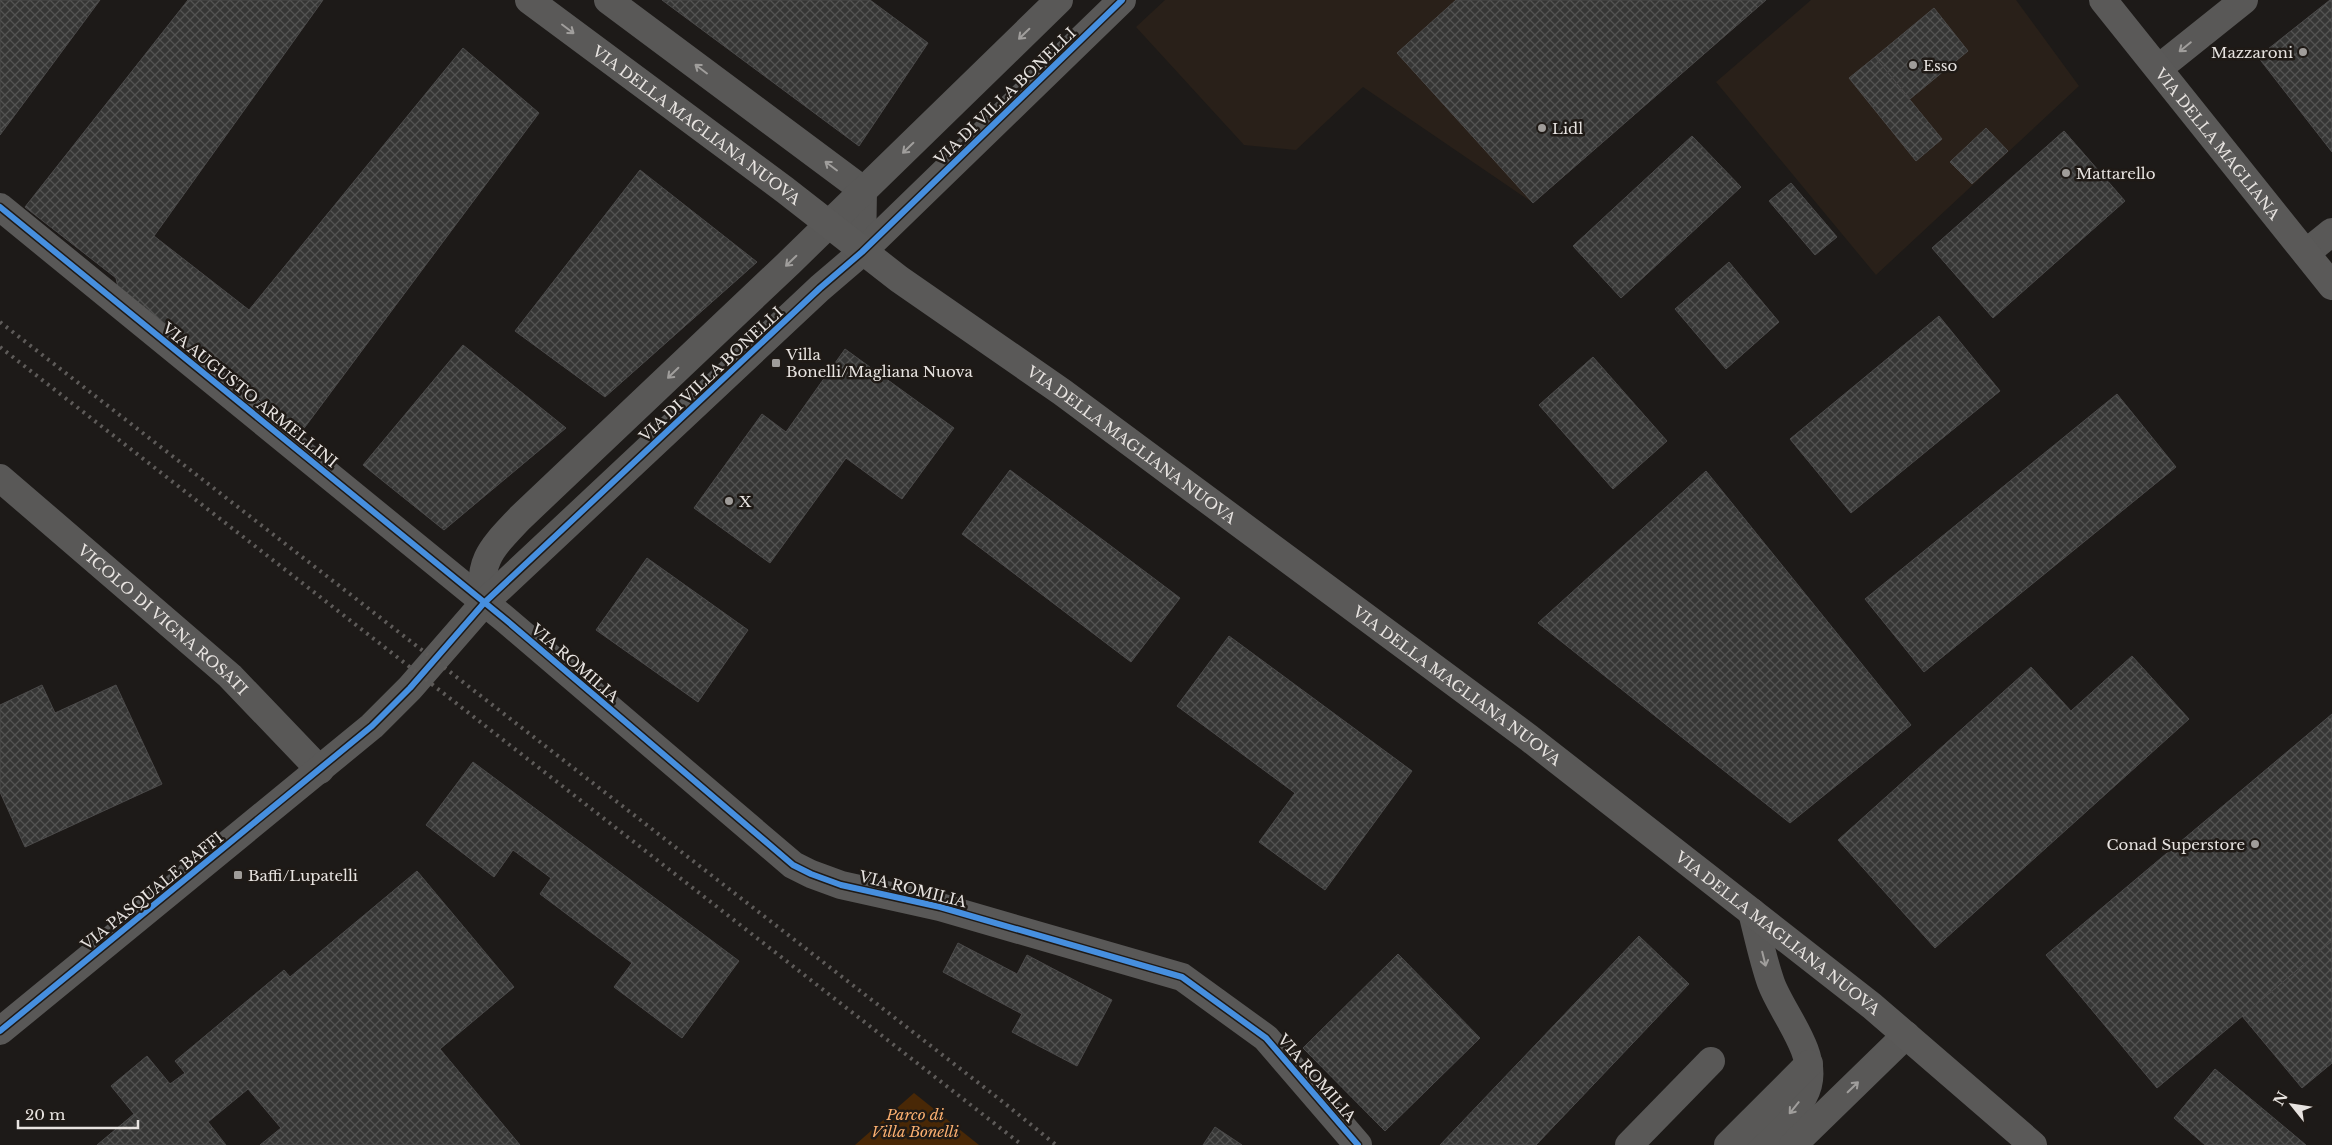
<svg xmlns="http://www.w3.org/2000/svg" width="2332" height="1145" font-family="'Libre Baskerville',serif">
<defs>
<pattern id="building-cross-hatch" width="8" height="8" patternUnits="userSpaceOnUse" patternTransform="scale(1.25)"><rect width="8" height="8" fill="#363635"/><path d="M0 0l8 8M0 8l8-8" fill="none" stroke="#535352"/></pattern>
</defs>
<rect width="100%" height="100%" fill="#1d1a18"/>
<g fill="#292019">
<polygon points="1165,0 1766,0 1533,203 1363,87 1296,150 1244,145 1136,27"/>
<polygon points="1811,0 2016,0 2079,86 1876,275 1716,82"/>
</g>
<polygon fill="#492806" points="914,1093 979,1145 855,1145"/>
<g fill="url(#building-cross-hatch)" stroke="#4b4a4a">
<polygon points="0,0 100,0 0,135"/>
<polygon points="188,0 323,0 154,236 249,310 463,48 539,113 299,435 218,362 207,362 118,288 116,278 25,207"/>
<polygon points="662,0 870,0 928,43 859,146"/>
<polygon points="1456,0 1766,0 1533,203 1397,53"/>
<polygon points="2330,0 2332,0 2332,152 2258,57"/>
<polygon points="1934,8 1968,51 1910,99 1875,57"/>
<polygon points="1875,57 1942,139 1916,161 1849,78"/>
<polygon points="1986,128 2008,151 1972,184 1950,162"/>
<polygon points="2064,131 2125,201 1993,318 1932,248"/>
<polygon points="1692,136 1741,187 1621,298 1573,246"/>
<polygon points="640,170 757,262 605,397 515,331"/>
<polygon points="1791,183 1837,237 1815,255 1769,201"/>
<polygon points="1729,262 1779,322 1726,369 1675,309"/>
<polygon points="1939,316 2000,391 1851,513 1790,439"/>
<polygon points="463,345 566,428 444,530 363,465"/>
<polygon points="845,349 954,428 902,499 846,458 770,563 694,508 762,414 786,432"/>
<polygon points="1593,357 1667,441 1613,489 1539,405"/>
<polygon points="2117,394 2176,467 1924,672 1865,599"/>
<polygon points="1010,470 1180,598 1131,662 962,534"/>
<polygon points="1706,471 1911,725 1790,823 1538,623"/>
<polygon points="647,558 748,630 698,702 596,630"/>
<polygon points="1229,636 1412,771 1325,890 1259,842 1295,793 1177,706"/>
<polygon points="2132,656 2189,719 1935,948 1838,840 2031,667 2071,711"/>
<polygon points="42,685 55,713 116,685 162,784 25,847 0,792 0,705"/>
<polygon points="2332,714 2332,941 2157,1088 2046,955"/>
<polygon points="473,762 739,961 682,1038 614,987 632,963 540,894 551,878 513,850 494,877 426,825"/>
<polygon points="417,871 514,987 440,1049 520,1145 260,1145 281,1128 248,1089 208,1122 226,1145 97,1145 134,1114 111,1086 147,1056 170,1084 185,1073 175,1061 284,970 290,977"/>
<polygon points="1639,936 1689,984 1536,1145 1440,1145"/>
<polygon points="2332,941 2332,1063 2302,1088 2242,1016"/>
<polygon points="958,943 1017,974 1027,955 1112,1000 1077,1066 1012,1032 1022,1014 943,972"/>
<polygon points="1398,954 1480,1038 1385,1131 1303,1048"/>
<polygon points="2215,1069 2306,1145 2205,1145 2174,1118"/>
<polygon points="1215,1127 1242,1145 1203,1145"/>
</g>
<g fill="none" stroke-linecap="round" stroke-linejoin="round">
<g stroke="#595857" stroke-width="28">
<polyline points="608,0 863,190 862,252"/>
<polyline points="2159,68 2244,0"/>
<polyline points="0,207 506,620 793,865 811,874 841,885 940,907 1182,977 1266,1038 1358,1145"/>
<polyline points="2306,253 2332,232"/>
<path id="s1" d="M 0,478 L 230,676 L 320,770"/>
<path d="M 484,603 C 477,560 492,548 520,518 L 790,262 L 1059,0"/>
<path d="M 1752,912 C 1758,936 1763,960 1771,983 C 1782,1013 1817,1052 1808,1085 C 1802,1108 1777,1128 1761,1145"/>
<polyline points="0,1031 372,726 410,688 484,603 820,288 862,252 1122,0"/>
<polyline points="1629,1145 1711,1061"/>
<polyline points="1728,1145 1809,1064"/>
<polyline points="1793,1145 1906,1035"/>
</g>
<g stroke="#5a5958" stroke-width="28">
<path id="s2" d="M 529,0 L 785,190 L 899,279 L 1062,392 L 1529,738 L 1872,1006 L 2033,1145"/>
<path id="s3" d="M 2103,0 L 2332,286"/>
</g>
<g stroke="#5e5b59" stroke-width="4" stroke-dasharray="2.5 5" stroke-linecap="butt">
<polyline points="0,322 1003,1102 1056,1145"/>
<polyline points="0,347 1022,1145"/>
</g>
<defs>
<g id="cycleway">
<polyline points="0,207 506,620 793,865 811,874 841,885 940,907 1182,977 1266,1038 1358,1145"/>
<polyline points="0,1031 372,726 410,688 484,603 820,288 862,252 1122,0"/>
</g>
</defs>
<use href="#cycleway" stroke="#1f1a16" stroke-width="9"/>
<use href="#cycleway" stroke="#468fdf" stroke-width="6"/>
</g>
<defs><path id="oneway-shaft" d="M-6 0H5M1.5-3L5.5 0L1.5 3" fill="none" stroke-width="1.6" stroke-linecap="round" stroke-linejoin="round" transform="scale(1.25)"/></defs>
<g stroke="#a09e9c">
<use href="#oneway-shaft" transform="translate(568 29) rotate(37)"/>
<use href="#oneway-shaft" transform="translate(1024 34) rotate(136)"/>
<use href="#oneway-shaft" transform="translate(2185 47) rotate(141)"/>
<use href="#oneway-shaft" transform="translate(701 69) rotate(-143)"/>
<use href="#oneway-shaft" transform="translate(908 148) rotate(136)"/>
<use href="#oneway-shaft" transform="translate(831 166) rotate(-143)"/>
<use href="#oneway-shaft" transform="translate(791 261) rotate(136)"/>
<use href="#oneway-shaft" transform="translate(673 373) rotate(136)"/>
<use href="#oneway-shaft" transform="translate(1764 959) rotate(76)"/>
<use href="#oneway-shaft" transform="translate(1853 1087) rotate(-44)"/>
<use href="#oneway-shaft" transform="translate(1794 1108) rotate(129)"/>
</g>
<g fill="#a09d9a" stroke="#1f1a16" stroke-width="2">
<circle cx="2303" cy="52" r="5"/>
<circle cx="1913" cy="65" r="5"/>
<circle cx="1542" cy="128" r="5"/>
<circle cx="2066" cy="173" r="5"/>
<rect x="771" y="358" width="10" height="10" rx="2.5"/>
<circle cx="729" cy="501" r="5"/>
<circle cx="2255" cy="844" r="5"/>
<rect x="233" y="870" width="10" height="10" rx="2.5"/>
</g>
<g text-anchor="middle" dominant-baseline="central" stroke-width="5" stroke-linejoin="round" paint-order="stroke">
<g font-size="15" fill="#e7e3e0" stroke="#1f1a16" text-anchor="start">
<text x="2293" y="52" text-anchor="end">Mazzaroni</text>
<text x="1923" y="65">Esso</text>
<text x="1552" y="128">Lidl</text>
<text x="2076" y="173">Mattarello</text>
<text x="786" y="354">Villa<tspan x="786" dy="17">Bonelli/Magliana Nuova</tspan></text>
<text x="739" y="501">X</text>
<text x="2245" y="844" text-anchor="end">Conad Superstore</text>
<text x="248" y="875">Baffi/Lupatelli</text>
</g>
<g font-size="15" fill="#e7e3e0" stroke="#1f1a16">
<text transform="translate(1005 96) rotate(-44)">VIA DI VILLA BONELLI</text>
<text stroke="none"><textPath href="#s2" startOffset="209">VIA DELLA MAGLIANA NUOVA</textPath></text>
<text stroke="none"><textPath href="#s3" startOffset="184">VIA DELLA MAGLIANA</textPath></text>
<text transform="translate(711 374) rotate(-43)">VIA DI VILLA BONELLI</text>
<text transform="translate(250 395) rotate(39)">VIA AUGUSTO ARMELLINI</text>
<text stroke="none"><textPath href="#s2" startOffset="749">VIA DELLA MAGLIANA NUOVA</textPath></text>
<text stroke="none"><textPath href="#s1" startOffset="216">VICOLO DI VIGNA ROSATI</textPath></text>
<text transform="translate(575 663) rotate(41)">VIA ROMILIA</text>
<text stroke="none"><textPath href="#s2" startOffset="1154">VIA DELLA MAGLIANA NUOVA</textPath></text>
<text transform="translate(913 889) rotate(14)">VIA ROMILIA</text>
<text transform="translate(152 891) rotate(-39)">VIA PASQUALE BAFFI</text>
<text stroke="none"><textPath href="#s2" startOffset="1559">VIA DELLA MAGLIANA NUOVA</textPath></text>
<text transform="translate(1317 1078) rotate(49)">VIA ROMILIA</text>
</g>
<g font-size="15" font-style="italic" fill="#faaf70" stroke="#1f1a16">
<text x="915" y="1114">Parco di<tspan x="915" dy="17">Villa Bonelli</tspan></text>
</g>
</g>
<g transform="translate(2292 1105) rotate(300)" stroke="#1f1a16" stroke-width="4" paint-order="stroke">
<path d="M0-4L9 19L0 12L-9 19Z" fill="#e7e3e0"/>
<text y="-8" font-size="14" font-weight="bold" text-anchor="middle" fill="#e7e3e0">N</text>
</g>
<path d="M18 1120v8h120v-8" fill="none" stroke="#e7e3e0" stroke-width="2.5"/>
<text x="25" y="1120" font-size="15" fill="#e7e3e0" stroke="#1f1a16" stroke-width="4" paint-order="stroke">20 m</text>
</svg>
